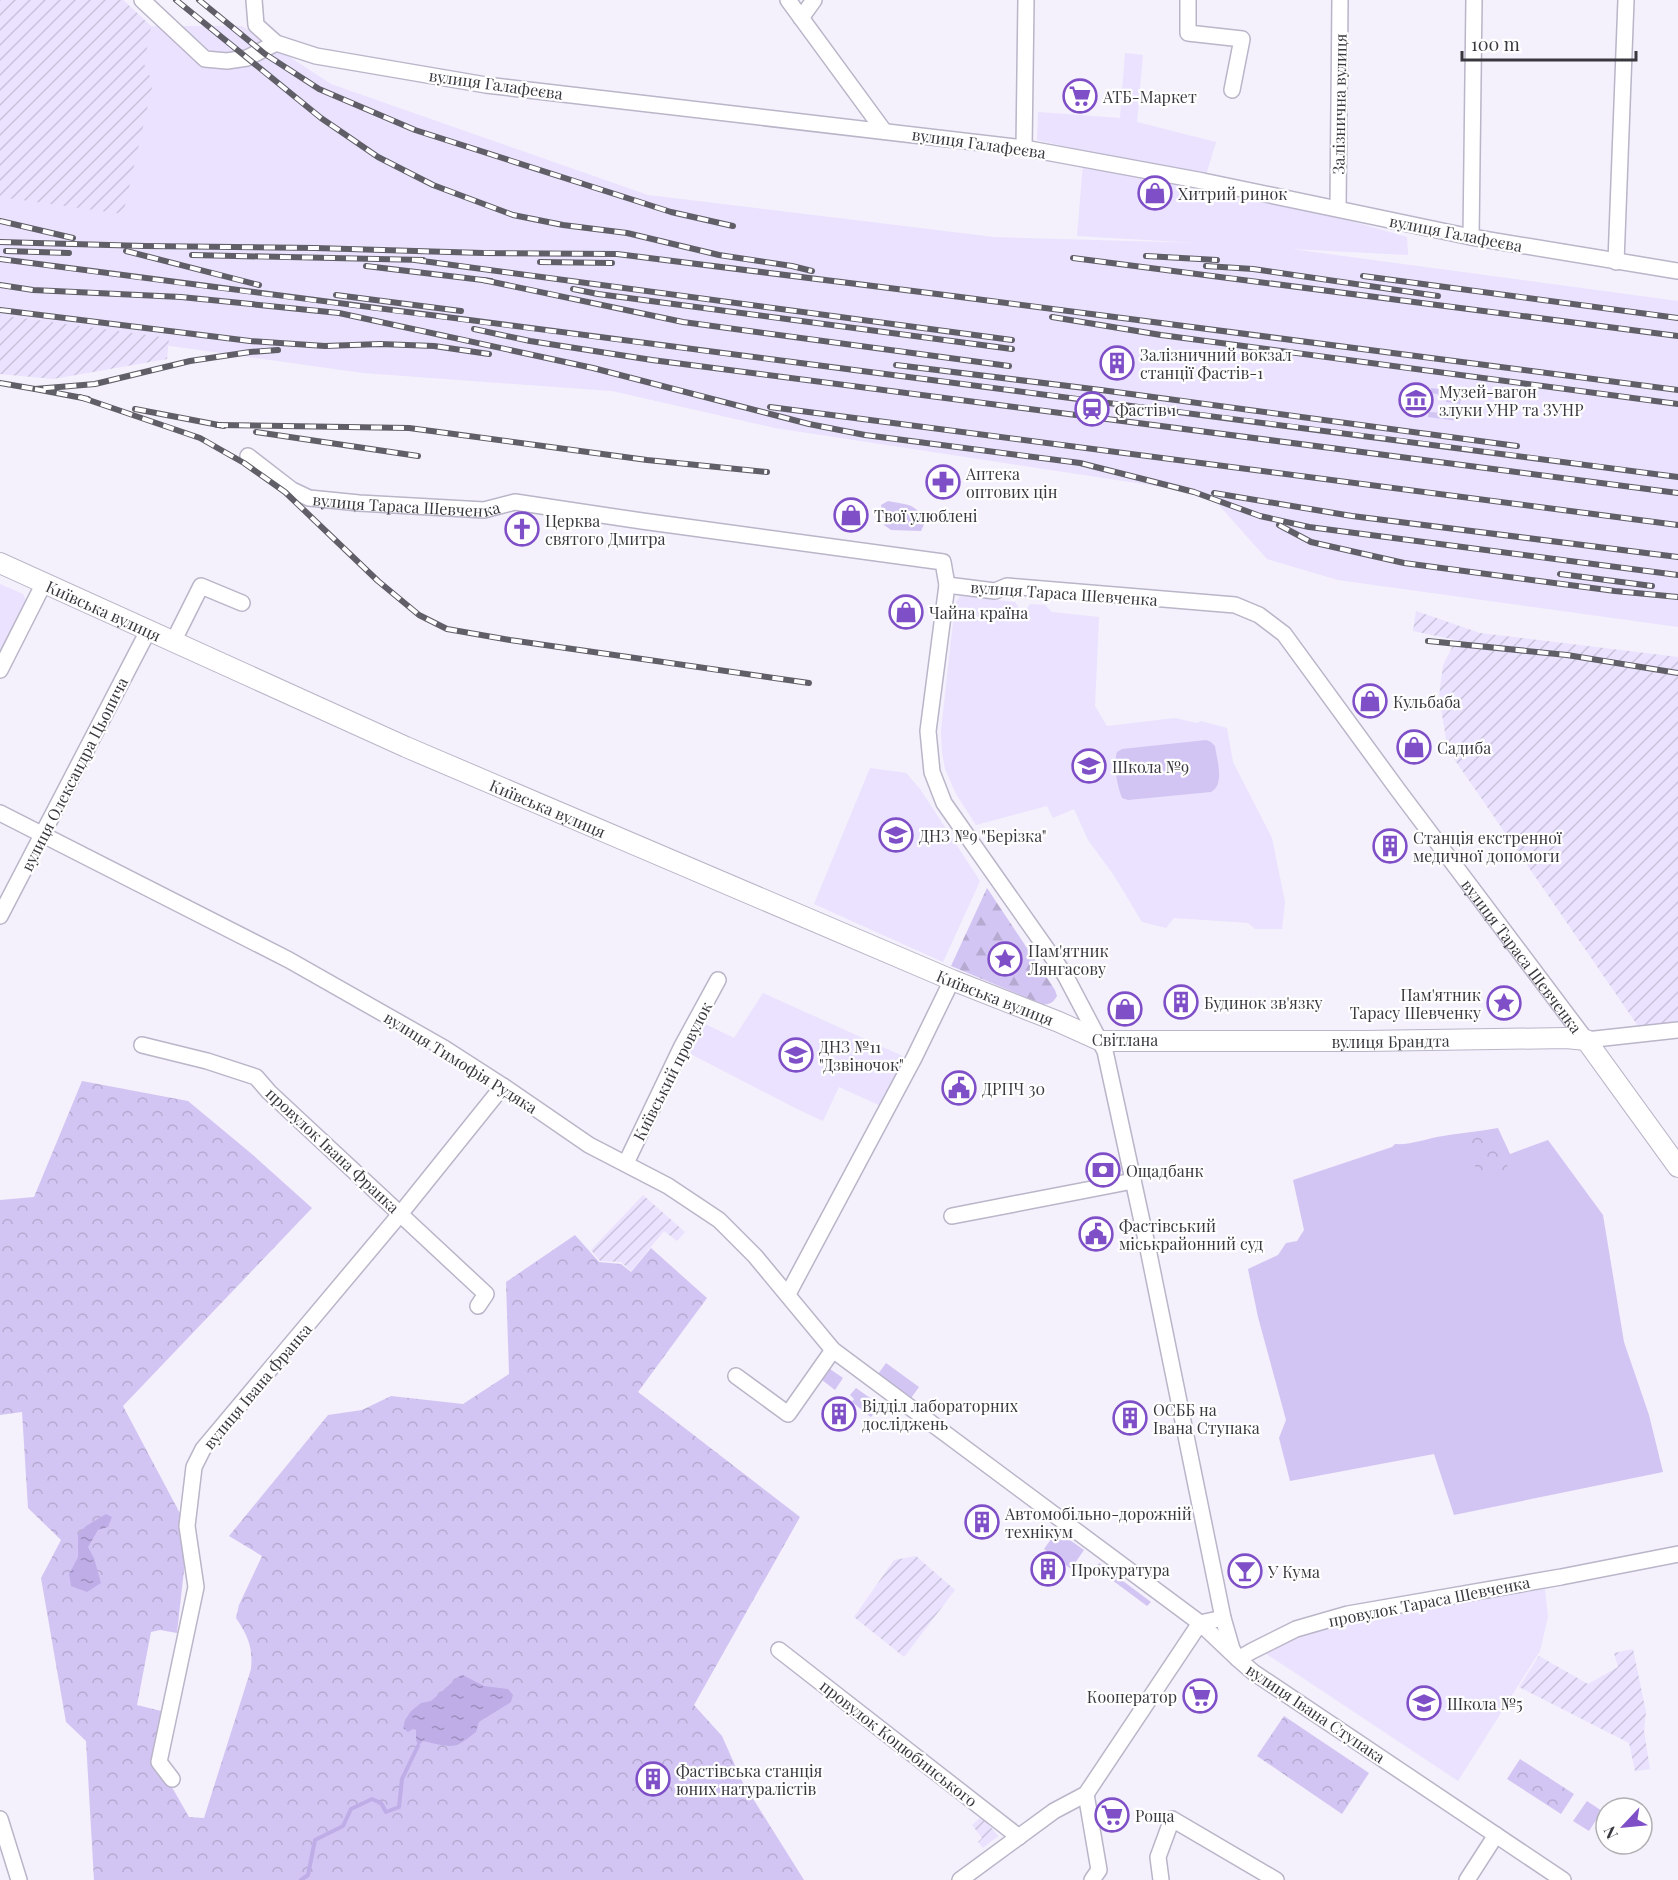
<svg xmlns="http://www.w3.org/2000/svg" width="1678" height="1880" font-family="'Playfair Display',serif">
<defs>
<pattern id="industrial-furrows" width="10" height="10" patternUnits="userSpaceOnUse" patternTransform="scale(1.5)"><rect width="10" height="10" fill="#eae2fe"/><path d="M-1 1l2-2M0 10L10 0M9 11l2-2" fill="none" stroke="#c9c3db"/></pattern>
<pattern id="forest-firs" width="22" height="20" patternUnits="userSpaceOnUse" patternTransform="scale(1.5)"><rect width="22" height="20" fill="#d3c5f3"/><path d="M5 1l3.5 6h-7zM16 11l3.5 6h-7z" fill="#b6aad1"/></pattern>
<pattern id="park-crowns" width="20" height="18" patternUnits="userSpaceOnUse" patternTransform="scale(1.5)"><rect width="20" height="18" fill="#d3c5f3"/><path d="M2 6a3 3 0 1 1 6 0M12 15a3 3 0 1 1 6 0" fill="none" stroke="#b6aad1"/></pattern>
<pattern id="water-ripples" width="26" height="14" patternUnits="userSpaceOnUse" patternTransform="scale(1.5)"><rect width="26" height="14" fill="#bfade8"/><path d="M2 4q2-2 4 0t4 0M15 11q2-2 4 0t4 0" fill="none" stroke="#9c8ebd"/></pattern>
</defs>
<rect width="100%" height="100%" fill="#f4f0fc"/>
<g fill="#eae2fe">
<polygon points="0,0 123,0 151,26 242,26 331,84 648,195 994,237 1198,243 1077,236 1083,164 1125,170 1333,216 1407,237 1408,255 1291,249 1678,301 1678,627 1338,580 1267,559 1209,494 775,428 612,391 363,373 0,322"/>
<polygon points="1125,53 1143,55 1137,122 1216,142 1205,178 1037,140 1038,112 1120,118"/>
<polygon points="0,584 23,594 28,606 0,659"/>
<polygon points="960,596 1015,602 1019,608 1027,608 1030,604 1045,605 1052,612 1099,617 1095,706 1107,726 1175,718 1197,723 1201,721 1227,728 1233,762 1272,838 1285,902 1282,929 1255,929 1248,923 1174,918 1166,928 1142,922 1113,874 1088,840 1074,809 1053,818 1047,806 976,825 956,794 945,769 942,752 941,730 955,604"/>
<polygon points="870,768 906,773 920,789 980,881 943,962 814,904"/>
<polygon points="763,993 907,1058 881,1106 839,1087 823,1121 799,1110 685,1051 701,1022 734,1038"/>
<polygon points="1545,1589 1548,1617 1540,1651 1458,1781 1265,1653 1293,1638 1351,1619"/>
</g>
<g fill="url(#industrial-furrows)">
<polygon points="0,0 123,0 151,26 144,64 153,83 123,214 0,197"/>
<polygon points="0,315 169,338 167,359 53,379 0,374"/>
<polygon points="1416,611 1480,633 1678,657 1678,1021 1638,1026 1448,750 1439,697 1443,665 1456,640 1413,631"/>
<polygon points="643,1195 685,1232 677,1241 664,1231 631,1271 621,1262 600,1261 591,1250"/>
<polygon points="916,1556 955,1590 904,1657 854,1617 894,1560"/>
<polygon points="1633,1649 1646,1712 1644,1731 1650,1769 1635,1771 1629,1743 1519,1687 1539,1656 1588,1684 1618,1667 1614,1653"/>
<polygon points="982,1816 998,1836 983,1848 978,1842 982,1838 972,1825"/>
</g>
<g fill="#d3c5f3">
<polygon points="1431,388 1462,392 1460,404 1446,402 1447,396 1431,393"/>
<polygon points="1446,407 1460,408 1458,421 1428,417 1429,412 1445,413"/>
<path d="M 888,501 C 908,505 916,503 925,522 L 921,531 L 891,530 L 884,525 L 881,505 Z"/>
<path d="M 1206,740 L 1211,742 L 1215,746 C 1217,760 1225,785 1211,792 L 1128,800 L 1122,798 C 1117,785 1113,765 1117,752 L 1122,749 Z"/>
<path d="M 1498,1128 L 1510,1154 L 1548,1140 L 1603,1215 L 1624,1342 L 1649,1415 L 1663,1472 L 1454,1515 L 1434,1454 L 1290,1481 L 1279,1438 L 1286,1420 L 1258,1317 L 1248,1269 L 1278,1255 L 1286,1243 L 1297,1241 L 1304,1230 L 1293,1180 L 1392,1147 L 1395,1144 C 1409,1145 1423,1140 1437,1137 C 1457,1133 1478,1132 1498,1128 Z"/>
<polygon points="886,1363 919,1387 909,1401 876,1377"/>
<polygon points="830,1369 843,1378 835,1390 822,1380"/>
<polygon points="856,1388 880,1405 871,1417 852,1402 854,1399 850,1395"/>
<polygon points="1057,1531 1084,1550 1071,1569 1044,1549"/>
<polygon points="1099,1563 1151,1602 1147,1606 1096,1568"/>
<polygon points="1587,1801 1602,1811 1589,1831 1573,1821"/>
</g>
<path fill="url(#forest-firs)" d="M 987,888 L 1055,990 L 1057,996 C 1053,1003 1049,1005 1042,1004 L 951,966 Z"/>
<g fill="url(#park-crowns)">
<path d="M 82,1081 L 188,1101 L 253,1155 L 312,1208 L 123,1406 L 184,1521 L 184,1570 L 177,1633 L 160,1630 L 151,1632 L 137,1705 L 161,1711 L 153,1763 L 173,1789 L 189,1817 L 204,1818 L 251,1669 C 253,1647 248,1636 236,1618 L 239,1605 L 262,1556 L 229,1536 L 328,1415 L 362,1410 L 391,1396 L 463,1404 L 509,1374 L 506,1282 L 575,1235 L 599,1262 L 621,1264 L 631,1272 L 651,1248 L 707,1298 L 638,1392 L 800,1517 L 694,1705 L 722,1736 L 742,1781 L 804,1880 L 94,1880 L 86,1741 L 66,1722 L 41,1578 L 61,1540 L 28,1508 L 22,1412 L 0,1415 L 0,1200 L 34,1197 Z"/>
<polygon points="1498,1134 1510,1175 1478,1180 1469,1137"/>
<polygon points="1284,1716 1369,1773 1342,1814 1257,1756"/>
<polygon points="1520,1759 1574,1794 1561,1814 1507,1779"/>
</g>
<g fill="url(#water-ripples)">
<polygon points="106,1514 112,1517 108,1527 98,1530 88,1547 94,1558 101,1583 87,1592 71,1586 69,1574 78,1557 78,1534 86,1526"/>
<path d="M 463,1675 L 484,1686 L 508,1689 L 513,1695 L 511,1702 L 479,1722 L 476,1732 C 470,1736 465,1741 459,1744 C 450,1749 434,1743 423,1741 L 418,1746 L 416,1740 L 416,1730 L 413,1729 L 408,1732 L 403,1728 L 405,1720 L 411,1711 L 421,1703 L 431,1701 L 458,1677 Z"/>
</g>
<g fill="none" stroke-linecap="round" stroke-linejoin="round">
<polyline stroke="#bfade8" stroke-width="4" points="301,1880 308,1875 315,1840 343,1826 351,1809 372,1799 381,1803 386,1812 399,1807 402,1779 418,1746"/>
<defs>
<g id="minor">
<polyline points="142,0 205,59 227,61 247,58 276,43"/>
<polyline points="254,0 256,25 276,43 316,56 486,85 1024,148 1203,181 1471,237 1678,271"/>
<polyline points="788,0 884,131"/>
<polyline points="1188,0 1188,33 1242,39 1232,90"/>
<polyline points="801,18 814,0"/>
<polyline points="1024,148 1026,0"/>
<polyline points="1338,208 1340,0"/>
<polyline points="1471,237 1474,0"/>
<polyline points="1616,262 1626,0"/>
<path id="s1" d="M 248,456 L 292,490 L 309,498 L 359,503 L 484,510 L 515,502 L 642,521 L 943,562 L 947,585 L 928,731 L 932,772 L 944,803 L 1065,975 L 1105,1051 L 1148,1249 L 1223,1618 L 1232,1649 L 1238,1659 L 1253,1672 L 1563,1880"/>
<path id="s2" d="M 947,585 L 995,591 L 1007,586 L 1235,605 L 1259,615 L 1284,634 L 1398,790 L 1586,1040 L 1678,1030"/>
<polyline points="173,642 201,586 242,603"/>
<polyline points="0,670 44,583"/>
<polyline points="0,813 289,960 444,1048 503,1086 589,1145 668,1186 719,1220 755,1256 833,1350 1200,1623 1223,1618"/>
<polyline points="0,916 148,631"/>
<polyline points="142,1045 207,1061 256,1077 269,1092 486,1294 478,1306"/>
<polyline points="626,1163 682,1046 718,980"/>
<polyline points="952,1216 1133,1181"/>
<polyline points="788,1294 914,1058 952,980"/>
<polyline points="736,1376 788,1414 833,1350"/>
<polyline points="779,1650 1019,1837"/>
<polyline points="172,1779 159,1762 196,1587 187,1526 194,1467 203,1449 401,1213 503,1086"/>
<polyline points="1086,1794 1099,1870 1092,1880"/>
<polyline points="0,1819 19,1880"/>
<polyline points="960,1880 1054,1811 1086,1794 1200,1623 1238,1659 1252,1651 1296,1629 1348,1614 1561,1577 1678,1554"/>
<polyline points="1161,1880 1158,1857 1172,1819 1276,1880"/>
<polyline points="1467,1880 1496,1835"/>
</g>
<g id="major">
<path id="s3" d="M 0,563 L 406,747 L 952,980 L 1059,1022 L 1101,1041 L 1365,1041 L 1566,1038 L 1586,1040 L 1678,1167"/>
</g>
</defs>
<use href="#minor" stroke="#bab5c8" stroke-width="18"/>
<use href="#major" stroke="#bab5c8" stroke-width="22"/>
<use href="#minor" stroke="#fff" stroke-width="15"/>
<use href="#major" stroke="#fff" stroke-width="20"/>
<defs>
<g id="rail">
<polyline points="176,0 321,118 378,157 433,185 513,215 563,225 627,233 719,255 792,266 812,271"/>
<polyline points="199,0 265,54 319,89 415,130 671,212 733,226"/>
<polyline points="0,221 73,238"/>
<polyline points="0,242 145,246 315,248 483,253 617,254 945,295 1678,390"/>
<polyline points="6,251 69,253"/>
<polyline points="126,251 259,285"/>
<polyline points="192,255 423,260"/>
<polyline points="1146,256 1217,260"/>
<polyline points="1073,258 1678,336"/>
<path d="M 0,259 C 559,333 1119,403 1678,477"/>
<polyline points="415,260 1012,340"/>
<polyline points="540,262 612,263"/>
<polyline points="366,266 491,281"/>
<polyline points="1206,266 1253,269 1438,296"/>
<polyline points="1363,276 1678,318"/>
<polyline points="483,280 683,322 1009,366"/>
<polyline points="0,285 33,290 181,297 339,313 593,368 809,424 865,435 1080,463 1194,492 1260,516 1309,527 1678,575"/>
<polyline points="573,289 598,294 1012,349"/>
<polyline points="336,295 461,311"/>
<polyline points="0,310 250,341 325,346 380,344 434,346 489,354"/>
<polyline points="1052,317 1161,335 1678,404"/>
<polyline points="474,329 530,341 652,360 1678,493"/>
<polyline points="896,365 1101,390 1517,446"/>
<polyline points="0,383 35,389 95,384 190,361 250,352 278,350"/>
<polyline points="35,389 88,399"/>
<polyline points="80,397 200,438 244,463 285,492 378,581 419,615 447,629 510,640 809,683"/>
<polyline points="770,407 1678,525"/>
<polyline points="135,409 224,426"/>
<polyline points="217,425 409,428 647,460 767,472"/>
<polyline points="256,432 418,456"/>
<polyline points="1214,493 1352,516 1678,557"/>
<polyline points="1279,525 1311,542 1404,563 1615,591 1678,597"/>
<polyline points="1560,574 1652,586"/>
<polyline points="1428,641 1567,655 1678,673"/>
</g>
</defs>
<use href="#rail" stroke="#605e66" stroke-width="6"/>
<use href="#rail" stroke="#fff" stroke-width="4" stroke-dasharray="11" stroke-linecap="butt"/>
</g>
<defs>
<symbol id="supermarket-ring" viewBox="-11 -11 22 22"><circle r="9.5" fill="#fff" stroke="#7f4fc7" stroke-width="1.5"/><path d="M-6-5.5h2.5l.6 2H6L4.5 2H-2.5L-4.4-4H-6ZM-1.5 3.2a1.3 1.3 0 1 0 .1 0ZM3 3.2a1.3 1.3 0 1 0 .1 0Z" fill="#7f4fc7"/></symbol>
<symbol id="shop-ring" viewBox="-11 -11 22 22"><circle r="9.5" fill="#fff" stroke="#7f4fc7" stroke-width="1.5"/><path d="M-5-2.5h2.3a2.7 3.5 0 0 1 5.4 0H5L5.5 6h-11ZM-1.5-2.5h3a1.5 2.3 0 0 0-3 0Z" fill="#7f4fc7"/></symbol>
<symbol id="building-ring" viewBox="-11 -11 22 22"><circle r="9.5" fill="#fff" stroke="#7f4fc7" stroke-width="1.5"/><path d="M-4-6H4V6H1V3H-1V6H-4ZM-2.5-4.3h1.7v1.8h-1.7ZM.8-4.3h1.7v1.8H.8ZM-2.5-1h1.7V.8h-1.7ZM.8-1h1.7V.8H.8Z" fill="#7f4fc7"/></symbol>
<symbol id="museum-ring" viewBox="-11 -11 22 22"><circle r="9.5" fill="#fff" stroke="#7f4fc7" stroke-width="1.5"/><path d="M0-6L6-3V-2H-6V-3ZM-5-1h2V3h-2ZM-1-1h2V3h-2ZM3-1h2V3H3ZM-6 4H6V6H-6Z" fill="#7f4fc7"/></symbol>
<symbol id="station-ring" viewBox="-11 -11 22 22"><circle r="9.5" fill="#fff" stroke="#7f4fc7" stroke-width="1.5"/><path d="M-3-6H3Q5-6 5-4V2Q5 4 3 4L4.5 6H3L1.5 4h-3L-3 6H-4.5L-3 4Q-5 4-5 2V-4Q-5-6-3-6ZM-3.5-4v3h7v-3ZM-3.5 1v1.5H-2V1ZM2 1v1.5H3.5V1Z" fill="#7f4fc7"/></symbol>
<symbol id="pharmacy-ring" viewBox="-11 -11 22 22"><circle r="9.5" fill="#fff" stroke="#7f4fc7" stroke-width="1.5"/><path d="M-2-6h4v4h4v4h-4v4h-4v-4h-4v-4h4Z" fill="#7f4fc7"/></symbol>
<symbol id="church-ring" viewBox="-11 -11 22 22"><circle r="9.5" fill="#fff" stroke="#7f4fc7" stroke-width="1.5"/><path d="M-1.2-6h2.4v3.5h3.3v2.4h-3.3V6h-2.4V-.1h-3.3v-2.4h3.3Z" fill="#7f4fc7"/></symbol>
<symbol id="school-ring" viewBox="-11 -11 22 22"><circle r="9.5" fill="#fff" stroke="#7f4fc7" stroke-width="1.5"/><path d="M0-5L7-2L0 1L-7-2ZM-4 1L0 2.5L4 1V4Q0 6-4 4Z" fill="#7f4fc7"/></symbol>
<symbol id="sight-ring" viewBox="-11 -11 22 22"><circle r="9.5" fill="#fff" stroke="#7f4fc7" stroke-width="1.5"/><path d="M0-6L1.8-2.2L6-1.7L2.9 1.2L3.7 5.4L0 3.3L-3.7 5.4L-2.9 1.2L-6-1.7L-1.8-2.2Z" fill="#7f4fc7"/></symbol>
<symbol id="civic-ring" viewBox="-11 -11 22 22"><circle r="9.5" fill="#fff" stroke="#7f4fc7" stroke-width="1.5"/><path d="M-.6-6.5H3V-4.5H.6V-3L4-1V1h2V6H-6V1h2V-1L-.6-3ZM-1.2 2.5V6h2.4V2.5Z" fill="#7f4fc7"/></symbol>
<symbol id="bank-ring" viewBox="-11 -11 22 22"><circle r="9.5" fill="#fff" stroke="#7f4fc7" stroke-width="1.5"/><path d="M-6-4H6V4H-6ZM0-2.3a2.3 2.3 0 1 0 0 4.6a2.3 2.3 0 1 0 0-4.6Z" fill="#7f4fc7"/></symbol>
<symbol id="bar-ring" viewBox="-11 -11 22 22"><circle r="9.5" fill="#fff" stroke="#7f4fc7" stroke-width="1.5"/><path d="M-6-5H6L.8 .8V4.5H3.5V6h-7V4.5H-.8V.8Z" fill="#7f4fc7"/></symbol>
</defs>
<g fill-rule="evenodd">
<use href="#supermarket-ring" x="1061" y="77" width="38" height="38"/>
<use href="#shop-ring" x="1136" y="174" width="38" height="38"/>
<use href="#building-ring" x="1098" y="344" width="38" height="38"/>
<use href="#museum-ring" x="1397" y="381" width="38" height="38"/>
<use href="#station-ring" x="1073" y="390" width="38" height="38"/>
<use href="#pharmacy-ring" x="924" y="463" width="38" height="38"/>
<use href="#shop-ring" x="832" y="496" width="38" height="38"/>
<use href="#church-ring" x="503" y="510" width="38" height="38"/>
<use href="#shop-ring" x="887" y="593" width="38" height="38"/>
<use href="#shop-ring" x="1351" y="682" width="38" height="38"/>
<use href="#shop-ring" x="1395" y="728" width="38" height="38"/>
<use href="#school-ring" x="1070" y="747" width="38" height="38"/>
<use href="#school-ring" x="877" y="816" width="38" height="38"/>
<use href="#building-ring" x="1371" y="827" width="38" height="38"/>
<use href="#sight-ring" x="986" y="940" width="38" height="38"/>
<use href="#building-ring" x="1162" y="983" width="38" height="38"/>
<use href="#sight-ring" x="1485" y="984" width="38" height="38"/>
<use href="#shop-ring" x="1106" y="990" width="38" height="38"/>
<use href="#school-ring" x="777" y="1036" width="38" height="38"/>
<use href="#civic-ring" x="940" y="1069" width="38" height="38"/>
<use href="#bank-ring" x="1084" y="1151" width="38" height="38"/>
<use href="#civic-ring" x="1077" y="1215" width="38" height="38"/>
<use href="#building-ring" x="820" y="1395" width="38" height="38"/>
<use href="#building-ring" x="1111" y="1399" width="38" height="38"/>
<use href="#building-ring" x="963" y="1503" width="38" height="38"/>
<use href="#building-ring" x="1029" y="1550" width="38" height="38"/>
<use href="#bar-ring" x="1226" y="1552" width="38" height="38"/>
<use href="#supermarket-ring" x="1181" y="1677" width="38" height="38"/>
<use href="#school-ring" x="1405" y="1684" width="38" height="38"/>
<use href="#building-ring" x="634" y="1760" width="38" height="38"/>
<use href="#supermarket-ring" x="1093" y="1796" width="38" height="38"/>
</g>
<g text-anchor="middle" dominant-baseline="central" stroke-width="4.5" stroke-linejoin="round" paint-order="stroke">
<g font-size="16" fill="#3a383f" stroke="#fff">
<text transform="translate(496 84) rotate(8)">вулиця Галафеєва</text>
<text transform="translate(1339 104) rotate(-89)">Залізнична вулиця</text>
<text transform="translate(979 143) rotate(8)">вулиця Галафеєва</text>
<text transform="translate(1456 233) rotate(11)">вулиця Галафеєва</text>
<text stroke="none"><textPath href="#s1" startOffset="172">вулиця Тараса Шевченка</textPath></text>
<text transform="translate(1064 593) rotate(4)">вулиця Тараса Шевченка</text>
<text stroke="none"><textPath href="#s3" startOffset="114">Київська вулиця</textPath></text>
<text transform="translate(74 774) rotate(-63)">вулиця Олександра Цьопича</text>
<text stroke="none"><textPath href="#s3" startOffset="600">Київська вулиця</textPath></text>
<text stroke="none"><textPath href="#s2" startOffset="748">вулиця Тараса Шевченка</textPath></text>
<text stroke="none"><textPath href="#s3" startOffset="1086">Київська вулиця</textPath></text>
<text stroke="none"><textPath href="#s3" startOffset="1490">вулиця Брандта</textPath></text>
<text transform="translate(461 1062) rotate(32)">вулиця Тимофія Рудяка</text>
<text transform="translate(672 1071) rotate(-63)">Київський провулок</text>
<text transform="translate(333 1150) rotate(43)">провулок Івана Франка</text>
<text transform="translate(257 1386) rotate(-50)">вулиця Івана Франка</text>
<text transform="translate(1429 1601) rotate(-11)">провулок Тараса Шевченка</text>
<text transform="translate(1316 1713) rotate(34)">вулиця Івана Ступака</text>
<text transform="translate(899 1743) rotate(38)">провулок Коцюбинського</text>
</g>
<g font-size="16" fill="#3a383f" stroke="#fff" text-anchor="start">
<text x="1103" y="96">АТБ-Маркет</text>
<text x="1178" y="193">Хитрий ринок</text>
<text x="1140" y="354">Залізничний вокзал<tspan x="1140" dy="18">станції Фастів-1</tspan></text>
<text x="1439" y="391">Музей-вагон<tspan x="1439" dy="18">злуки УНР та ЗУНР</tspan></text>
<text x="1115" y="409">Фастів 1</text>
<text x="966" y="473">Аптека<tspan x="966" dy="18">оптових цін</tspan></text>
<text x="874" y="515">Твої улюблені</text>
<text x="545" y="520">Церква<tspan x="545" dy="18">святого Дмитра</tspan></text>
<text x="929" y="612">Чайна країна</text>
<text x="1393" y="701">Кульбаба</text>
<text x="1437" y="747">Садиба</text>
<text x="1112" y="766">Школа №9</text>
<text x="919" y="835">ДНЗ №9 "Берізка"</text>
<text x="1413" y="837">Станція екстренної<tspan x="1413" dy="18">медичної допомоги</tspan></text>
<text x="1028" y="950">Пам'ятник<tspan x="1028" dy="18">Лянгасову</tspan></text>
<text x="1481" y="994" text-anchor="end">Пам'ятник<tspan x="1481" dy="18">Тарасу Шевченку</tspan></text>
<text x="1204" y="1002">Будинок зв'язку</text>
<text x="1125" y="1039" text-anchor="middle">Світлана</text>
<text x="819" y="1046">ДНЗ №11<tspan x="819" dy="18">"Дзвіночок"</tspan></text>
<text x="982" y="1088">ДРПЧ 30</text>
<text x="1126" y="1170">Ощадбанк</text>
<text x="1119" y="1225">Фастівський<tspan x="1119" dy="18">міськрайонний суд</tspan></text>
<text x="862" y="1405">Відділ лабораторних<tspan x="862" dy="18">досліджень</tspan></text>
<text x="1153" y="1409">ОСББ на<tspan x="1153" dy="18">Івана Ступака</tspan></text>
<text x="1005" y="1513">Автомобільно-дорожній<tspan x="1005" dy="18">технікум</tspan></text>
<text x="1071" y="1569">Прокуратура</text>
<text x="1268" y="1571">У Кума</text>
<text x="1177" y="1696" text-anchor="end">Кооператор</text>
<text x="1447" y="1703">Школа №5</text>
<text x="676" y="1770">Фастівська станція<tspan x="676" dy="18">юних натуралістів</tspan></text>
<text x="1135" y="1815">Роща</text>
</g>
</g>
<g transform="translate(1624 1826) rotate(244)"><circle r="28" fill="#ffffff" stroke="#b0afb2" stroke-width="1.5"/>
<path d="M0-4.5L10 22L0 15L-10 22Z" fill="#7f4fc7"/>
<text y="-9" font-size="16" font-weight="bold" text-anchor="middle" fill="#3a383f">N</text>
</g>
<path d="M1462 51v9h174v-9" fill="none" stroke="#3a383f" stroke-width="3"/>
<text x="1471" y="51" font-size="18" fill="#3a383f" stroke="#ffffff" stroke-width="4.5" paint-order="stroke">100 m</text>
</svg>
